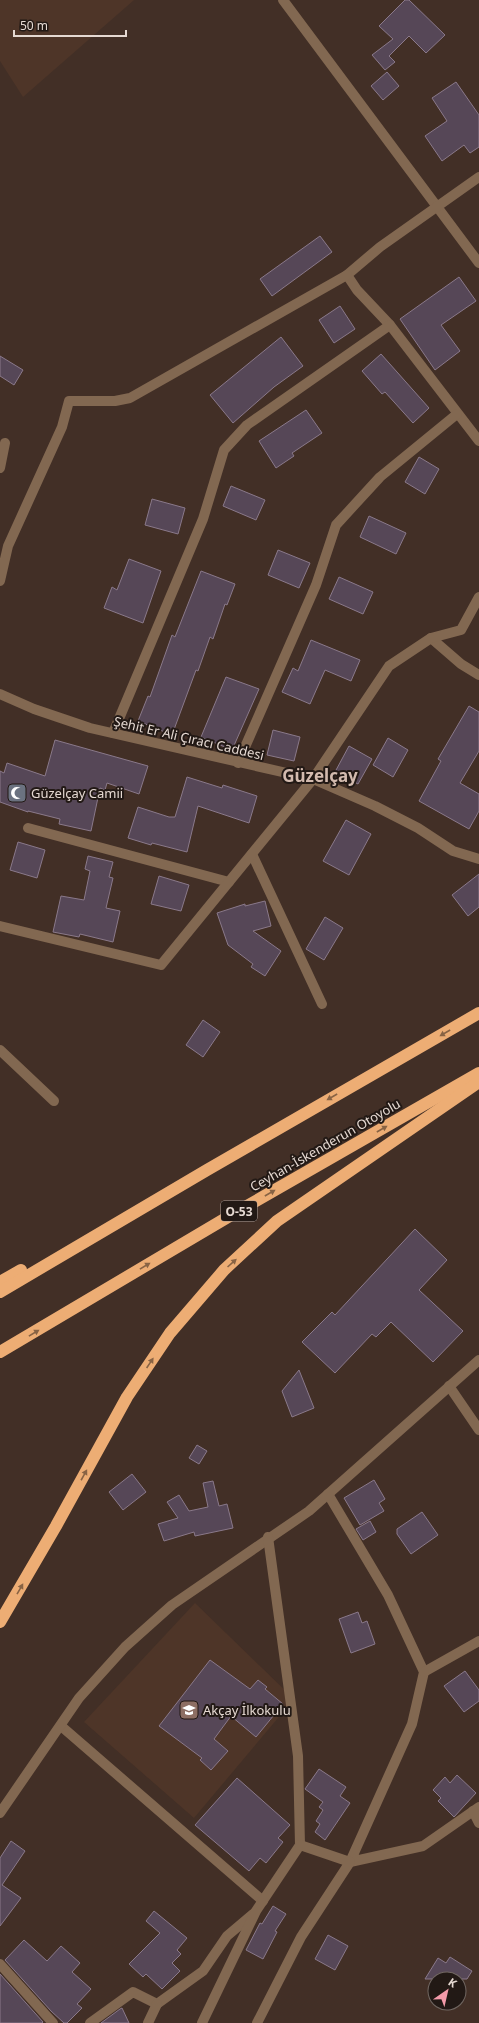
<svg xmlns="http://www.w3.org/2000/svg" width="479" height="2023" font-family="'Noto Sans',sans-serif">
<rect width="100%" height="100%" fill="#422f26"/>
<g fill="#4e3528">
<polygon points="0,0 134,0 23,97 0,61"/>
<polygon points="195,1603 294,1699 194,1818 84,1722"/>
</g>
<g fill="#564757" stroke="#8a798a">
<polygon points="405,0 409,0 445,35 426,53 409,36 389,56 395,62 385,70 372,55 393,39 379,26"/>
<polygon points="387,72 399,86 383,100 371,86"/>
<polygon points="456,82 479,115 479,147 470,153 464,145 442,161 425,136 447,121 432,98"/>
<polygon points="320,236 332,252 272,296 260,279"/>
<polygon points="459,277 476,301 441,325 460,351 435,370 400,319"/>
<polygon points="340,306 355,329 334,343 319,320"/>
<polygon points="281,337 303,366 274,387 233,423 210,395"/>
<polygon points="381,354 429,408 413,423 385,392 382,394 362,371"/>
<polygon points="0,356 23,370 14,385 0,376"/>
<polygon points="306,410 322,433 292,453 294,456 276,468 259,441"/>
<polygon points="419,457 439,469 425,494 405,482"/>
<polygon points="231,486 265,500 256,520 223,506"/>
<polygon points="152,499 185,508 178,534 145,525"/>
<polygon points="369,516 406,533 396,554 360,537"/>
<polygon points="278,550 310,563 299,588 268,575"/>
<polygon points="129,559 161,571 143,623 104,608 112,587 117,590"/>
<polygon points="201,571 235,584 227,605 225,604 213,639 210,637 198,671 196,670 172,735 138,721 148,696 150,697 172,635 175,637"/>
<polygon points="339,577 373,592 363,614 329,599"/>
<polygon points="311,640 360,660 351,681 325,670 310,704 282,692 293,668 298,671"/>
<polygon points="226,677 259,689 232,750 201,737"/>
<polygon points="469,706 479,712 479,751 460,783 479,794 479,811 469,829 419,801 441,761 438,759"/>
<polygon points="273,730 300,737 294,761 267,755"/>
<polygon points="388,738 408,750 393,777 373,765"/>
<polygon points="55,740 148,766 139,794 107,783 105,790 100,788 91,831 59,824 60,819 28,811 28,812 0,802 0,771 4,773 7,763 45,776"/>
<polygon points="349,746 372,759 358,784 335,772"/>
<polygon points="187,777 222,788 223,785 257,796 249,823 198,806 187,852 152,843 151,845 128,838 138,807 169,817 175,817"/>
<polygon points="346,820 371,834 349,875 323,861"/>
<polygon points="18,842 45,850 37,878 10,870"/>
<polygon points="88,856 113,862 109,877 113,878 106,908 120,911 113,942 80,934 79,937 53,932 61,896 84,900 90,871 85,869"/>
<polygon points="479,874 479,907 468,916 452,895"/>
<polygon points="159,876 189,885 181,911 151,904"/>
<polygon points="265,901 271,926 253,931 281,951 265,976 251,967 253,964 228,945 217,913 245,904 245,906"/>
<polygon points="325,917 343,928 324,960 306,949"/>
<polygon points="203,1020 220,1032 203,1057 186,1045"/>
<polygon points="415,1229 447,1260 419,1290 463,1331 433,1362 391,1322 376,1337 372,1334 335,1373 302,1342 332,1312 335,1315"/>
<polygon points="299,1370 314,1408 292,1417 282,1391"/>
<polygon points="197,1445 207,1451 199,1464 189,1458"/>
<polygon points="132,1474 146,1492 123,1510 109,1492"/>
<polygon points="374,1480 385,1499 379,1503 384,1511 360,1525 344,1498"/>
<polygon points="213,1481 219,1506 227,1504 233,1528 195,1536 194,1532 164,1541 158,1524 178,1518 167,1502 179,1495 189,1511 208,1507 203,1483"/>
<polygon points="422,1512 438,1535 411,1554 397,1534 397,1529"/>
<polygon points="370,1521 376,1532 363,1540 356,1529"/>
<polygon points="358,1612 362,1623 367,1621 375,1644 351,1653 339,1619"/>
<polygon points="210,1660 250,1689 258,1680 267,1687 265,1689 283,1704 256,1737 231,1716 214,1739 228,1751 211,1770 200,1760 202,1758 159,1726"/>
<polygon points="465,1671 479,1690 479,1701 464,1712 444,1686"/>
<polygon points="319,1769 346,1787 340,1796 350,1803 325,1840 315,1832 320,1824 316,1821 323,1810 319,1807 323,1802 305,1789"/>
<polygon points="457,1775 476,1793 454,1817 438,1801 441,1798 433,1790 445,1777 450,1783"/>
<polygon points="237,1778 290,1825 278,1838 283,1842 266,1863 260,1858 249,1871 195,1825"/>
<polygon points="11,1841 25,1851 2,1885 21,1898 0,1926 0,1858"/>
<polygon points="273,1906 286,1914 275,1931 277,1932 263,1959 246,1950 260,1923 262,1924"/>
<polygon points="154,1911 187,1938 177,1950 181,1954 172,1963 180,1971 162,1989 146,1974 143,1977 129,1964 160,1933 146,1921"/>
<polygon points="328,1935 348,1946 335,1970 315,1959"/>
<polygon points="24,1940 47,1961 61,1946 80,1963 72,1972 91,1989 77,2004 82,2008 67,2023 64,2023 51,2011 5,1960"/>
<polygon points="450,1957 472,1971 467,1979 425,1979 438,1958 446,1963"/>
<polygon points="0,1974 43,2022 42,2023 0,2023"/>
<polygon points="122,2008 129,2023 101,2023 120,2009"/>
</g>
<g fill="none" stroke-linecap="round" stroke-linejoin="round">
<g stroke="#826851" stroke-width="10">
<polyline points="283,0 479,263"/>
<polyline points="479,177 380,247 347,275 357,290 390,325 479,441"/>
<polyline points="0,468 5,443"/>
<polyline points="0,581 8,546 62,427 69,401 115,401 130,398 347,275"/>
<polyline points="431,638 461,664 479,675"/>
<polyline points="0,694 34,709 90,728 313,779 375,806 418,828 453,851 479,859"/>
<polyline points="113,733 203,519 224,450 247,425 390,325"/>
<polyline points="238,763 316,585 336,525 380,477 457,414"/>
<polyline points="28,828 229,882"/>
<polyline points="252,854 322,1004"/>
<polyline points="0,926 161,965 313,779 389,666 431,638 461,630 479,597"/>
<polyline points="0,1050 54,1101"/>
<polyline points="449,1386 479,1430"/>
<polyline points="328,1494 388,1595 424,1672 412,1724 350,1862 423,1846 479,1807"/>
<polyline points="424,1672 479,1641"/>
<polyline points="61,1726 263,1901"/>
<polyline points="473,1811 479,1823"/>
<polyline points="0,1813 79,1698 125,1647 172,1605 309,1511 479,1360"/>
<polyline points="0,1964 53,2023"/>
<polyline points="90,2023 133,1992 157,2004 203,1971 227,1936 253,1914"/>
<polyline points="148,2023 157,2004"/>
<polyline points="202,2023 256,1911 300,1845 298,1756 268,1537"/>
<polyline points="257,2023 301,1937 350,1862 300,1845"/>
</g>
<g stroke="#edad74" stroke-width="12">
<polyline points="0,1282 21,1270"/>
<polyline points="0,1292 207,1170 479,1013"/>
<polyline points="0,1352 233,1214 479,1073"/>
<polyline points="0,1622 56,1526 127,1397 170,1333 224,1270 277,1221 479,1082"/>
</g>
</g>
<defs><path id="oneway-solid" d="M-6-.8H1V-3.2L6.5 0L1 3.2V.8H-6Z"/></defs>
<g fill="#886344">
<use href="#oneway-solid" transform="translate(445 1033) rotate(150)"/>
<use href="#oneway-solid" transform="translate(332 1097) rotate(150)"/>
<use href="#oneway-solid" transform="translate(382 1129) rotate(-30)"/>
<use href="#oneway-solid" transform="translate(270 1193) rotate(-30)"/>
<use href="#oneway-solid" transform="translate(232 1263) rotate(-42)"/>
<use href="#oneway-solid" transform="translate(145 1266) rotate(-31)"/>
<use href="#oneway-solid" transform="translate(34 1333) rotate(-31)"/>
<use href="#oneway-solid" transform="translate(150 1363) rotate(-56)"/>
<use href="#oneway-solid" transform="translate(84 1475) rotate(-61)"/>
<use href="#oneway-solid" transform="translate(20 1589) rotate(-60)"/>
</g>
<defs>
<symbol id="mosque-square" viewBox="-11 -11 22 22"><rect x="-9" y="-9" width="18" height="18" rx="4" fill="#6b7280" stroke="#221915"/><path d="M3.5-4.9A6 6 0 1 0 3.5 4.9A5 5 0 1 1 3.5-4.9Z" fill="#fff"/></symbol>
<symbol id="school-square" viewBox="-11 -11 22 22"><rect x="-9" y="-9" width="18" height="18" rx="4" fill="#8d6e63" stroke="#221915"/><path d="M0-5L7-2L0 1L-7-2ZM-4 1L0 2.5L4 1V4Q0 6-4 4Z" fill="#fff"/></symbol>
</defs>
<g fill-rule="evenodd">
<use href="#mosque-square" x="6" y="782" width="22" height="22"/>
<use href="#school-square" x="178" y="1699" width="22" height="22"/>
</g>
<g text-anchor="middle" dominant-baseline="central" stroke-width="4" stroke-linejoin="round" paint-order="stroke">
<rect fill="#221915" stroke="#aa9f99" stroke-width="1" x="221" y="1201" width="36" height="20" rx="3"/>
<g font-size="12" font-weight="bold" fill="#e5d9d2">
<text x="239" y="1211">O-53</text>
</g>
<g font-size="13" fill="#e5d9d2" stroke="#221915">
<text transform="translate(189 738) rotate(13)">Şehit Er Ali Çıracı Caddesi</text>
<text transform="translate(325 1145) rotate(-30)">Ceyhan-İskenderun Otoyolu</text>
</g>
<g font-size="13" fill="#e5d9d2" stroke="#221915" text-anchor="start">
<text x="31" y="793">Güzelçay Camii</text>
<text x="203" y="1710">Akçay İlkokulu</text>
</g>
<g font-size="17" font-weight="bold" fill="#d3bbaf" stroke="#221915">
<text x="320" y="775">Güzelçay</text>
</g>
</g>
<g transform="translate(447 1991) rotate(34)"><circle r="19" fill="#221915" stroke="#706661"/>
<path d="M0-3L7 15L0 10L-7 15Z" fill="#f39aa9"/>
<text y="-6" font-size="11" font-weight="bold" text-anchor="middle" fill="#e5d9d2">K</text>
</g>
<path d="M14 30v6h112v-6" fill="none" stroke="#e5d9d2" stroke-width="2"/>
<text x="20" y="30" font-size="12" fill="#e5d9d2" stroke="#221915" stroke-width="3" paint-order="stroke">50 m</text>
</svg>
